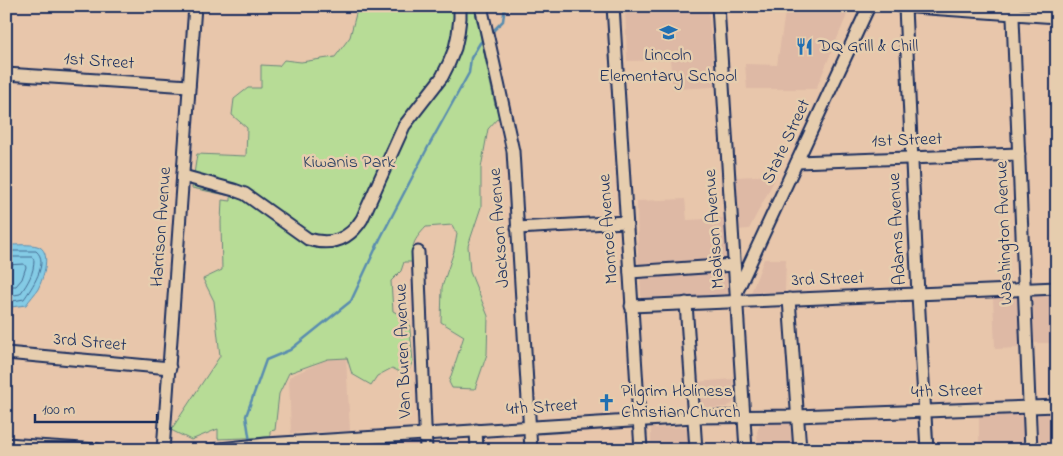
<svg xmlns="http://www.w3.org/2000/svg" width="1063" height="456" font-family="'Indie Flower',sans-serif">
<rect width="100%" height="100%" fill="#e8c6ab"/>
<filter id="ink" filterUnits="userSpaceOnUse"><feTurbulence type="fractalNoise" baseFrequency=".02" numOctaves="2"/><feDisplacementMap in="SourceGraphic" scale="10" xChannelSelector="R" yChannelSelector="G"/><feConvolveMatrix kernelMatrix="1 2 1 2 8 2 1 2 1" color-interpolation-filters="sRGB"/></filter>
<g filter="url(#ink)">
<g fill="#deb9a5">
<polygon points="625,6 708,6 715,87 673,89 670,60 627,61"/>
<polygon points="786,6 841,6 849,10 816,89 747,89 745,64 777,65"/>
<polygon points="777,175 749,229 737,230 736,177"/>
<polygon points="685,199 687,220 724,218 727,262 638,269 637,201"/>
<polygon points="764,259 786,259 785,292 751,293"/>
<polygon points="726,268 728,295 641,298 640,274"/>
<polygon points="1057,295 1057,343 1034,343 1033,296"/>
<polygon points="1018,297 1020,348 995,349 993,298"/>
<polygon points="346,358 350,431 291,433 289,377 328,359"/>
<polygon points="733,379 734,400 732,404 726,407 698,409 696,382"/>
<polygon points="1057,411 1057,450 1039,450 1037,412"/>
<polygon points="1024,412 1027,450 979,450 979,413"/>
<polygon points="795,420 797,450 758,450 757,432 760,424 767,421"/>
<polygon points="691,427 692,450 651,450 651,428"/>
<polygon points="417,440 418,450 326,450 326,447"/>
</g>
<path fill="#b7dc96" stroke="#69867a" d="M 358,6 L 474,6 L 495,105 L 501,112 L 498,118 L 488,129 L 481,168 L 481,207 L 468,246 L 470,272 L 488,316 L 487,354 L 475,389 L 452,388 L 449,382 L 464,336 L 441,322 L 442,287 L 454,251 L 457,234 L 452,225 L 426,227 C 413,241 412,244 412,262 L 404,262 L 401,271 L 391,281 L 393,311 L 409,320 L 413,361 L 406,375 L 392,368 L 377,376 L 371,385 L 352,374 L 347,358 L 328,359 L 289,373 L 279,394 L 275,430 L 270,431 L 270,437 L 218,439 L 218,429 L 191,440 L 171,430 L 220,356 L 214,301 L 203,279 L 222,270 L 221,222 L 222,200 L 231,201 L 231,196 L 192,188 L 197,154 L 246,156 L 247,128 L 232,115 L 234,99 L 248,88 L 261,88 L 261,65 L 279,66 L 284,60 L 301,62 L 335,57 L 350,37 Z"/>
<path fill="#84cbe5" stroke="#5a8daf" d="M 9,245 C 17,245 30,244 37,246 C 53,250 43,279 38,289 C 35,294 30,299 26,305 L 11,307 L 6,303 L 6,247 Z"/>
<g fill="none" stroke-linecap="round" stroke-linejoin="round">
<g stroke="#456d94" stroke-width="1">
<path d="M 6,251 L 36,251 C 50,262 31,289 24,299 L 13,301 L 6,300"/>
<path d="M 6,257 L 32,257 L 34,260 C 34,273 28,283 20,294 L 14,295 L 6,293"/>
<polyline points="6,265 24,264 26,267 22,279 16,286 6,286"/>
</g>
<g stroke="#5a8daf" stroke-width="2.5">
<polyline points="490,34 503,21 505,6"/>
<polyline points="250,442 246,416 266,360 290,350 351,301 380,239 428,147 469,73 471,58 480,43 484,39"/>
</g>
<defs>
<g id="minor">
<polyline points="481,6 513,151 531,450"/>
<polyline points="613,6 641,450"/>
<polyline points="718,6 746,450"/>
<polyline points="900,6 1057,17"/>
<polyline points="1014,6 1013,18 1031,450"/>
<polyline points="905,7 918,295 927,450"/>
<polyline points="6,74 189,86"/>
<polyline points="797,162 1019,154"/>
<path d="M 183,176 L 234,190 L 245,194 L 308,239 C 331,246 349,240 362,219 L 404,126 L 442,77 L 449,63 L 455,48 L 458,34 L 460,18 L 460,6"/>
<polyline points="517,228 626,222"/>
<polyline points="418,252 426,450"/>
<polyline points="630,272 734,265"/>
<polyline points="737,291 869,6"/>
<polyline points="789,299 800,450"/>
<polyline points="686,303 696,450"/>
<polyline points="631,306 1057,288"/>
<polyline points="6,353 170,368"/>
<polyline points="476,430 477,450"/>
<polyline points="6,444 98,450"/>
<polyline points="163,450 195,6"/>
<polyline points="210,450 266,444 694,417 797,416 1057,406"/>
</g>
</defs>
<use href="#minor" stroke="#1b2f5e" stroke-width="15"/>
<use href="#minor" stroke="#e6cdae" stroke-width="11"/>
</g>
</g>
<defs>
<symbol id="school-bare" viewBox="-9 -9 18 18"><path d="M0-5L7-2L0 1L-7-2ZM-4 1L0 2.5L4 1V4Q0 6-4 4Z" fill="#1f6fb2" stroke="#e6cdae" stroke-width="2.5" paint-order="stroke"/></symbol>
<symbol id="restaurant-bare" viewBox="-9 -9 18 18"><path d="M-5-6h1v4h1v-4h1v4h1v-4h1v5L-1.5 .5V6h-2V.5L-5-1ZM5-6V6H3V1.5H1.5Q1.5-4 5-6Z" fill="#1f6fb2" stroke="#e6cdae" stroke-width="2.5" paint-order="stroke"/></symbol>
<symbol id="church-bare" viewBox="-9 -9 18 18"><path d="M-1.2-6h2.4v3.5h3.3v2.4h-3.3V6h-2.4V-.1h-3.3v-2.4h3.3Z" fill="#1f6fb2" stroke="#e6cdae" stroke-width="2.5" paint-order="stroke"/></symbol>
</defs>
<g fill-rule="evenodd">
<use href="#school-bare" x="656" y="20" width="25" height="25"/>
<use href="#restaurant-bare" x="792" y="34" width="25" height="25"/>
<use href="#church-bare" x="594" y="390" width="25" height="25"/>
</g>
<g text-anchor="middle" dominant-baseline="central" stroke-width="5" stroke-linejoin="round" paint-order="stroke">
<g font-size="18" fill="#1b2f5e" stroke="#e6cdae" text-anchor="start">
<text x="818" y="47">DQ Grill &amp; Chill</text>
<text x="668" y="56" text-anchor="middle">Lincoln<tspan x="668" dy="21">Elementary School</tspan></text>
<text x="621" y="392">Pilgrim Holiness<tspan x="621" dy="21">Christian Church</tspan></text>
</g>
<g font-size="18" fill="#1b2f5e" stroke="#e6cdae">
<text transform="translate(99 62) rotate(4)">1st Street</text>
<text transform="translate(907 141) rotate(-2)">1st Street</text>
<text transform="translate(787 142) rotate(-65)">State Street</text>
<text transform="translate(162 227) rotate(-86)">Harrison Avenue</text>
<text transform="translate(500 228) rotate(-94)">Jackson Avenue</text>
<text transform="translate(609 229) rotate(-94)">Monroe Avenue</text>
<text transform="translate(715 229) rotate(-94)">Madison Avenue</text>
<text transform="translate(898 229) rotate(-93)">Adams Avenue</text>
<text transform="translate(1005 233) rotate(-92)">Washington Avenue</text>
<text transform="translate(828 280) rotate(-2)">3rd Street</text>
<text transform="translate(90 343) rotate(5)">3rd Street</text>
<text transform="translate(404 351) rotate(-92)">Van Buren Avenue</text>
<text transform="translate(947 392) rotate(-2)">4th Street</text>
<text transform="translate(542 408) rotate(-4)">4th Street</text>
</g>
<g font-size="18" fill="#2b4064" stroke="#e6cdae">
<text x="349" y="163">Kiwanis Park</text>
</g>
</g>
<rect width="1063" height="456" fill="none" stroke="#e6cdae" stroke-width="25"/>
<rect x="12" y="12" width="1038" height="431" fill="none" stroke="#1b2f5e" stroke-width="2" filter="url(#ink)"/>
<path d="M35 414v8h122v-8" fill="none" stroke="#1b2f5e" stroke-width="2.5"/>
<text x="42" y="414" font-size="15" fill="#1b2f5e" stroke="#e6cdae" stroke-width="4" paint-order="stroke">100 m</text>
</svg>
